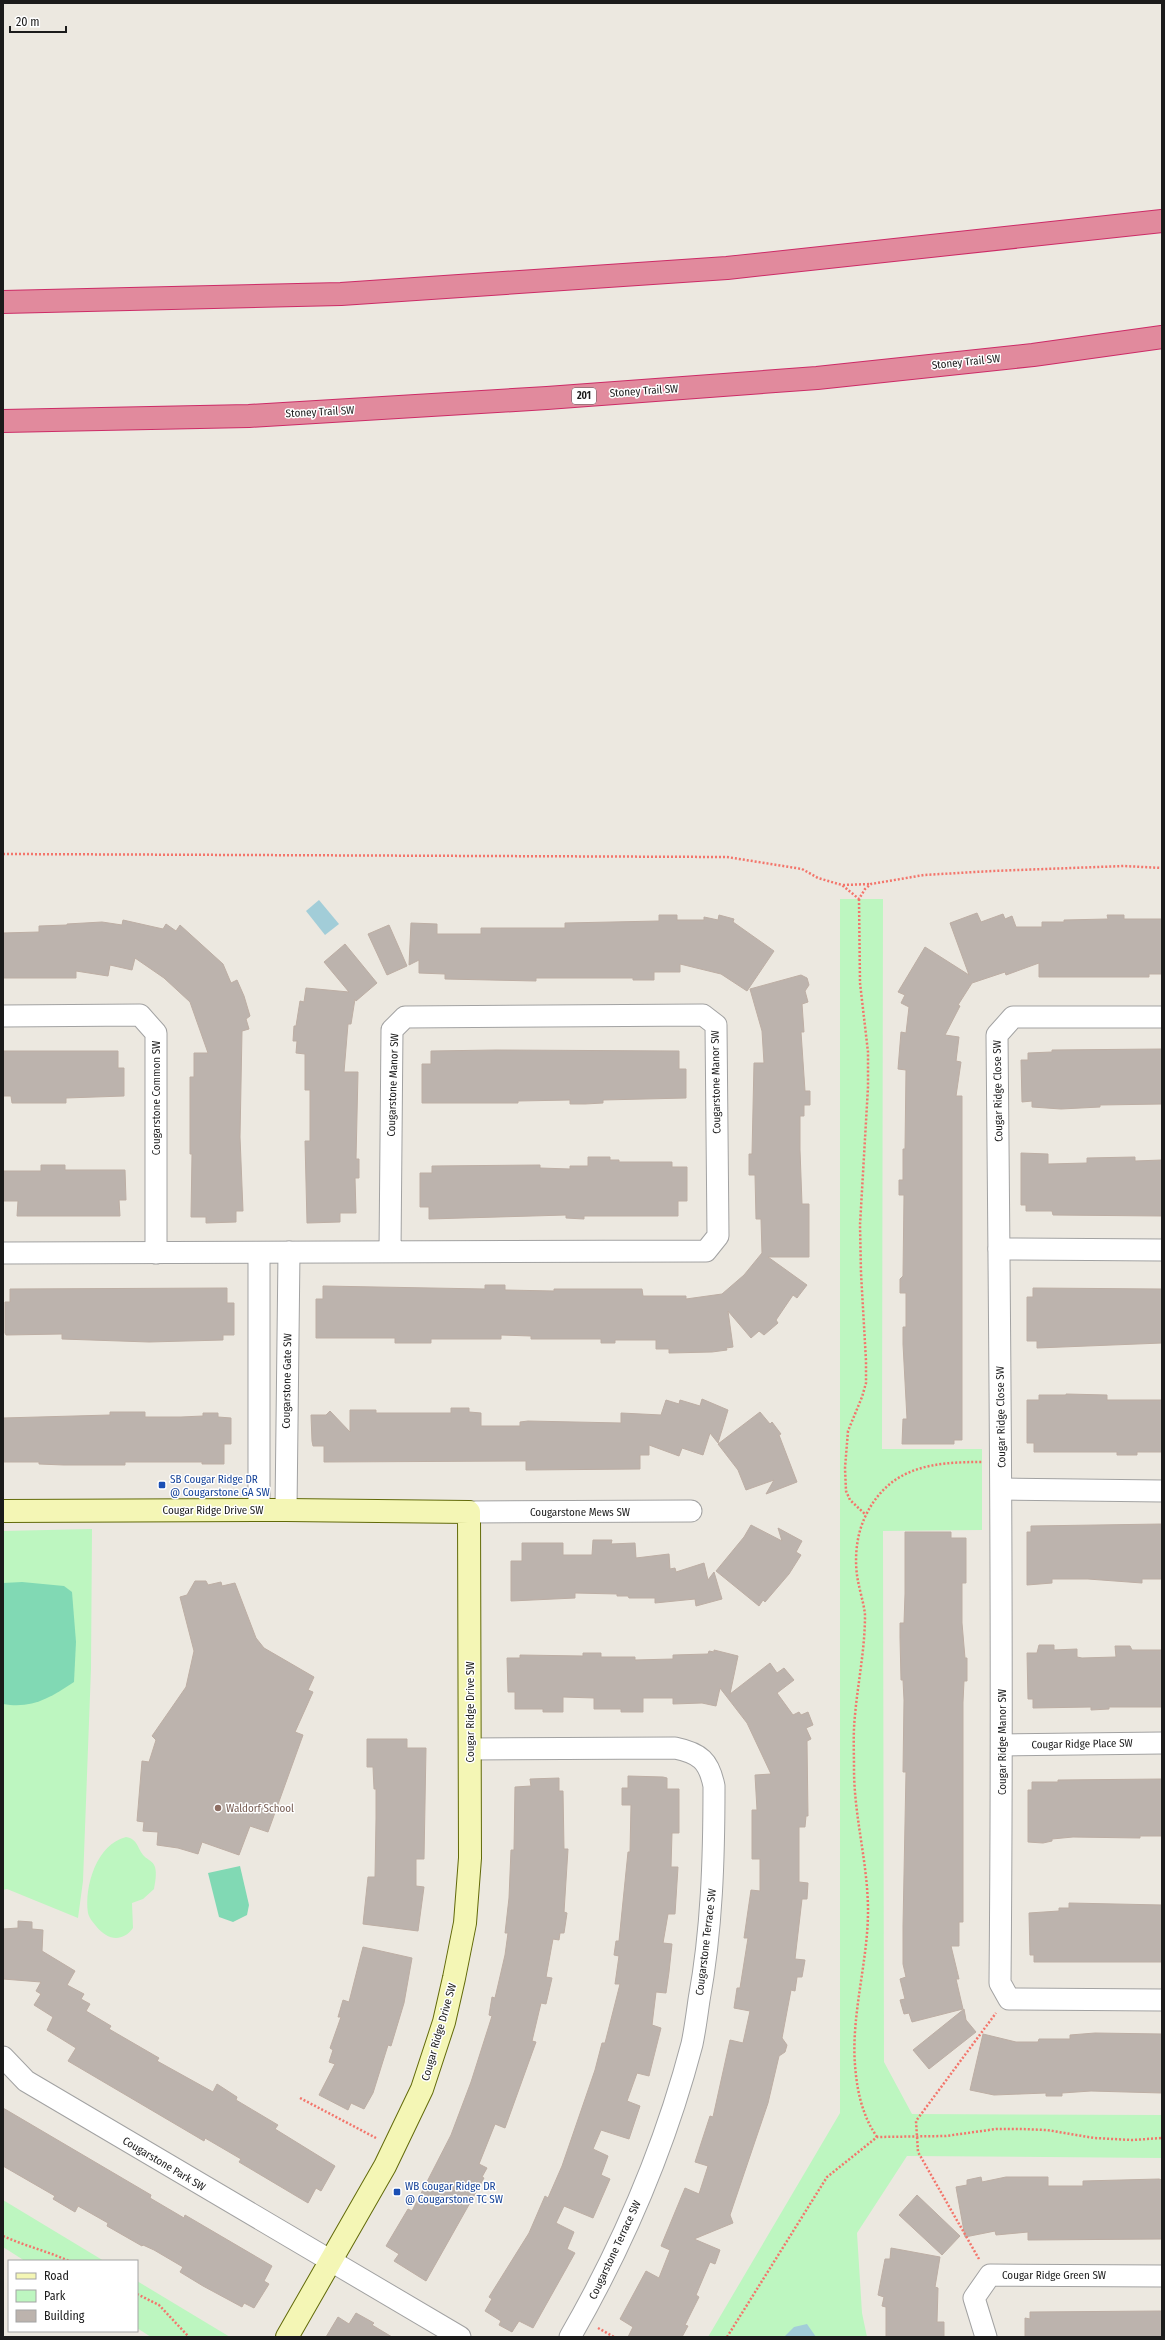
<svg xmlns="http://www.w3.org/2000/svg" width="1165" height="2340" font-family="'Fira Sans Condensed',sans-serif">
<rect width="100%" height="100%" fill="#ece8e0"/>
<g fill="#bdf6c0">
<polygon points="840,899 883,899 882,1449 982,1449 982,1530 883,1531 884,2062 912,2114 1162,2115 1162,2158 907,2156 857,2233 862,2313 867,2337 708,2337 840,2113"/>
<polygon points="92,1529 91,1669 83,1881 78,1918 7,1889 3,1890 3,1531"/>
<path d="M 126,1837 C 138,1839 137,1848 144,1856 C 148,1860 153,1861 155,1867 C 157,1874 155,1883 154,1889 L 143,1899 L 132,1903 L 133,1928 C 122,1943 107,1940 96,1926 C 93,1922 89,1918 88,1913 C 84,1886 97,1844 126,1837 Z"/>
<polygon points="3,2200 104,2261 25,2261 3,2247"/>
<polygon points="137,2281 230,2337 151,2337 137,2328"/>
</g>
<g fill="#81d9b4">
<path d="M 22,1582 L 64,1586 L 72,1592 L 76,1642 L 74,1682 C 50,1698 32,1709 3,1704 L 3,1583 Z"/>
<polygon points="240,1866 249,1905 247,1915 233,1922 219,1917 208,1873"/>
</g>
<g fill="#a2cdd8">
<polygon points="319,900 339,924 325,935 306,911"/>
<polygon points="807,2324 816,2337 784,2337 794,2327"/>
</g>
<g fill="#bcb3ad" stroke="#bdaea4">
<polygon points="977,913 981,922 1003,914 1005,919 1012,916 1016,927 1042,927 1042,922 1064,922 1064,920 1108,919 1107,915 1124,915 1124,919 1162,919 1162,974 1149,974 1149,977 1039,977 1039,963 1006,975 1005,972 972,983 958,1005 960,1006 945,1035 959,1037 956,1061 961,1062 956,1096 962,1096 962,1440 954,1440 954,1444 902,1444 903,1419 907,1419 903,1344 903,1327 906,1327 906,1293 900,1293 900,1279 903,1276 904,1195 899,1195 899,1180 903,1180 903,1149 905,1149 906,1070 898,1069 901,1032 906,1033 909,1007 901,1003 905,995 898,992 925,947 969,975 950,923"/>
<polygon points="659,915 677,915 677,920 704,920 704,917 718,920 719,915 734,919 733,922 774,951 747,991 721,974 680,964 680,972 654,972 654,980 633,980 633,978 536,978 536,981 445,979 445,974 419,973 419,960 409,965 411,923 437,924 437,934 481,934 481,928 565,928 565,923 659,921"/>
<polygon points="123,920 163,929 166,924 176,931 180,925 223,964 231,983 237,980 244,996 250,1016 246,1019 249,1029 242,1031 240,1137 243,1211 236,1211 236,1222 206,1223 206,1217 191,1217 192,1154 190,1154 190,1077 194,1077 194,1053 208,1053 190,1002 164,978 135,958 132,970 110,965 108,976 76,971 76,978 3,978 3,933 39,932 39,926 67,925 67,924 102,922 122,925"/>
<polygon points="389,925 407,966 387,975 368,934"/>
<polygon points="345,944 377,983 356,1001 355,999 351,1024 348,1024 344,1072 358,1072 356,1159 359,1159 359,1178 355,1178 356,1213 340,1213 340,1222 307,1223 305,1141 310,1141 310,1090 305,1090 305,1054 296,1053 297,1041 293,1041 294,1026 296,1026 300,1001 304,1002 306,988 349,992 324,962"/>
<polygon points="801,975 807,978 809,985 805,991 808,1002 802,1004 804,1032 801,1032 805,1091 810,1091 810,1105 804,1105 804,1116 800,1116 800,1150 802,1204 809,1204 809,1257 768,1257 807,1285 797,1298 793,1295 776,1320 778,1323 764,1335 759,1331 751,1338 728,1311 733,1347 726,1348 727,1350 712,1352 669,1353 669,1349 656,1349 656,1340 615,1340 615,1343 601,1343 601,1339 531,1339 531,1336 501,1335 501,1339 431,1339 431,1343 395,1343 395,1338 316,1338 316,1299 323,1299 323,1286 485,1289 485,1285 505,1285 505,1290 554,1291 554,1289 642,1289 643,1296 686,1296 686,1299 722,1294 744,1275 762,1253 761,1219 756,1219 755,1175 749,1175 749,1154 752,1154 754,1063 764,1063 762,1031 750,989"/>
<polygon points="1162,1049 1162,1104 1100,1105 1100,1107 1061,1109 1032,1107 1032,1101 1022,1102 1021,1060 1028,1060 1028,1053 1052,1052 1052,1050"/>
<polygon points="496,1050 679,1051 679,1069 686,1069 686,1098 603,1100 603,1103 585,1104 570,1104 570,1100 518,1101 518,1103 422,1103 422,1064 431,1064 431,1051"/>
<polygon points="3,1051 118,1051 118,1068 124,1068 124,1096 66,1098 66,1103 12,1103 11,1096 3,1096"/>
<polygon points="1021,1153 1048,1154 1048,1164 1087,1163 1087,1158 1135,1157 1135,1161 1162,1160 1162,1216 1053,1215 1052,1211 1026,1211 1026,1205 1021,1205"/>
<polygon points="588,1157 610,1157 610,1160 619,1160 619,1162 672,1162 672,1167 687,1167 687,1201 678,1201 678,1216 584,1216 584,1219 566,1218 566,1215 429,1219 429,1207 420,1207 420,1173 432,1173 432,1166 540,1165 540,1168 570,1169 570,1166 588,1166"/>
<polygon points="41,1165 65,1165 65,1170 125,1170 126,1200 119,1200 120,1216 17,1216 18,1201 3,1201 3,1171 41,1171"/>
<polygon points="227,1288 227,1303 234,1303 234,1335 223,1335 223,1340 149,1342 62,1339 62,1334 6,1335 5,1333 5,1302 10,1302 10,1289"/>
<polygon points="1033,1288 1162,1289 1162,1343 1037,1348 1037,1341 1027,1341 1027,1297 1033,1297"/>
<polygon points="1066,1394 1107,1395 1107,1400 1162,1400 1162,1452 1137,1452 1137,1455 1117,1455 1117,1452 1034,1452 1034,1443 1027,1443 1027,1400 1039,1400 1039,1395 1066,1395"/>
<polygon points="702,1399 728,1410 718,1443 710,1433 703,1455 682,1448 679,1456 649,1445 649,1455 640,1455 640,1469 526,1470 526,1461 324,1462 324,1446 313,1446 312,1441 311,1415 326,1415 330,1411 350,1432 350,1410 376,1410 376,1413 451,1413 451,1408 469,1408 469,1412 481,1413 481,1426 520,1426 520,1422 528,1421 621,1423 621,1413 661,1415 666,1400 679,1404 680,1400 700,1406"/>
<polygon points="110,1412 145,1412 145,1417 181,1417 203,1416 203,1413 218,1413 218,1417 231,1418 231,1444 224,1444 224,1464 202,1464 202,1462 125,1462 125,1465 64,1465 39,1464 39,1462 3,1462 3,1418 110,1415"/>
<polygon points="760,1412 770,1424 772,1422 781,1434 779,1435 797,1482 766,1494 774,1480 746,1490 738,1470 718,1444"/>
<polygon points="1162,1524 1162,1579 1142,1579 1142,1583 1088,1579 1052,1579 1052,1583 1027,1585 1027,1532 1031,1532 1031,1526"/>
<polygon points="751,1525 782,1541 778,1528 802,1541 796,1552 801,1555 789,1574 765,1602 763,1600 759,1606 716,1571 744,1537"/>
<polygon points="905,1532 951,1532 951,1538 966,1538 966,1583 962,1583 962,1623 965,1658 967,1658 967,1681 964,1681 963,1702 963,1922 959,1922 959,1946 951,1946 959,1979 956,1979 963,2009 912,2022 909,2013 904,2014 900,2000 905,1999 900,1979 906,1977 903,1964 903,1926 906,1772 903,1772 904,1700 903,1680 901,1680 900,1637 900,1623 904,1623 905,1594"/>
<polygon points="593,1540 612,1540 611,1544 635,1543 636,1558 669,1554 670,1569 675,1568 676,1572 704,1563 708,1580 714,1572 722,1599 696,1606 695,1599 655,1603 655,1598 629,1598 628,1596 617,1596 617,1594 575,1593 575,1598 511,1601 511,1561 522,1561 522,1543 563,1543 563,1555 592,1555"/>
<polygon points="195,1581 206,1581 208,1585 221,1582 222,1586 235,1583 256,1638 264,1648 314,1677 308,1690 313,1692 295,1732 303,1735 268,1832 250,1826 239,1855 202,1842 198,1854 178,1848 157,1845 158,1832 143,1831 144,1822 137,1821 142,1761 149,1762 156,1740 152,1736 186,1687 194,1651 180,1597 187,1595"/>
<polygon points="1039,1645 1054,1645 1054,1650 1077,1649 1077,1657 1082,1658 1116,1657 1115,1646 1130,1646 1132,1650 1162,1650 1162,1707 1109,1707 1109,1709 1091,1710 1091,1707 1033,1708 1033,1699 1028,1699 1027,1653 1037,1653"/>
<polygon points="714,1650 738,1656 730,1694 770,1663 777,1673 784,1668 794,1680 777,1693 793,1715 799,1712 801,1715 808,1712 813,1725 806,1728 811,1739 807,1741 808,1816 806,1816 805,1827 799,1827 799,1882 808,1883 807,1899 802,1899 795,1959 805,1960 802,1977 797,1977 795,1991 791,1990 782,2038 787,2045 785,2052 779,2056 768,2103 730,2215 733,2223 694,2239 720,2250 715,2264 710,2262 696,2295 699,2297 685,2325 688,2326 682,2337 628,2337 633,2327 620,2319 646,2271 659,2278 670,2250 661,2246 685,2188 699,2194 708,2166 695,2162 710,2116 713,2117 730,2040 743,2043 750,2011 734,2008 737,1988 740,1988 748,1938 744,1938 751,1890 760,1891 760,1859 752,1859 752,1810 757,1810 755,1775 771,1774 747,1723 720,1688 716,1706 702,1703 673,1704 673,1698 643,1698 643,1712 621,1712 621,1709 594,1709 594,1698 563,1697 563,1712 543,1712 543,1709 515,1709 515,1692 508,1692 507,1658 520,1658 520,1655 583,1656 583,1653 601,1653 601,1657 635,1657 635,1660 673,1659 673,1655 708,1654 709,1651 714,1652"/>
<polygon points="367,1739 407,1739 407,1748 426,1748 424,1859 416,1859 416,1886 424,1887 418,1931 363,1924 368,1877 375,1877 376,1819 376,1789 374,1789 373,1767 367,1767"/>
<polygon points="628,1776 663,1777 667,1778 667,1789 679,1789 679,1833 672,1833 671,1867 678,1867 675,1914 668,1914 663,1943 672,1944 669,1972 666,1993 656,1992 652,2025 661,2028 649,2076 637,2073 627,2101 640,2106 629,2139 601,2130 593,2149 608,2156 601,2175 610,2179 593,2218 564,2206 556,2223 574,2232 567,2249 575,2253 533,2328 519,2321 512,2332 499,2325 501,2321 485,2311 492,2299 489,2297 529,2233 545,2196 548,2198 562,2166 595,2070 602,2043 605,2043 620,1984 615,1984 619,1956 614,1955 616,1941 619,1941 628,1852 630,1852 631,1805 622,1805 622,1788 628,1788"/>
<polygon points="559,1778 559,1791 563,1791 564,1849 568,1849 564,1912 567,1913 564,1933 560,1933 559,1940 553,1939 546,1977 552,1978 546,2004 541,2003 532,2041 536,2042 505,2128 495,2124 479,2164 487,2168 482,2177 484,2178 426,2281 394,2261 399,2254 386,2246 408,2209 412,2211 451,2135 471,2082 492,2016 489,2015 492,1997 495,1998 505,1955 508,1933 505,1933 509,1898 511,1850 514,1850 515,1787 531,1786 530,1779"/>
<polygon points="1162,1779 1162,1836 1140,1836 1140,1838 1073,1837 1052,1839 1052,1841 1043,1843 1028,1842 1028,1790 1032,1790 1032,1782 1058,1782 1058,1780"/>
<polygon points="1069,1903 1162,1905 1162,1962 1034,1962 1034,1955 1030,1955 1029,1913 1059,1911 1059,1908 1069,1908"/>
<polygon points="18,1921 32,1922 32,1929 43,1930 42,1951 75,1971 67,1985 84,1994 81,1999 90,2004 86,2011 111,2026 109,2029 159,2058 157,2061 213,2092 217,2084 237,2097 236,2100 278,2125 275,2129 335,2166 321,2191 316,2188 308,2203 239,2162 241,2159 205,2138 204,2141 68,2061 76,2048 47,2030 53,2017 34,2005 41,1994 36,1991 41,1982 3,1979 3,1929 18,1928"/>
<polygon points="363,1947 412,1958 404,2003 391,2046 388,2045 373,2093 364,2109 351,2103 348,2110 319,2095 335,2064 329,2062 333,2050 330,2048 341,2017 338,2017 343,2000 349,2002"/>
<polygon points="964,2009 966,2020 976,2032 929,2069 913,2050"/>
<polygon points="1095,2033 1162,2034 1162,2093 1091,2091 1062,2093 1062,2096 1046,2096 1046,2093 994,2095 970,2090 983,2034 1016,2042 1038,2042 1039,2039 1070,2039 1070,2035"/>
<polygon points="3,2108 151,2195 150,2198 184,2218 185,2215 272,2266 264,2281 269,2284 254,2308 244,2303 242,2307 203,2286 180,2272 183,2267 154,2250 143,2245 142,2246 107,2226 108,2223 78,2206 75,2212 53,2199 55,2196 3,2166"/>
<polygon points="981,2177 982,2182 1006,2177 1048,2177 1048,2186 1083,2186 1083,2181 1159,2179 1162,2180 1162,2239 1028,2240 1028,2232 996,2235 995,2231 965,2237 956,2187 967,2185 967,2180"/>
<polygon points="917,2195 960,2236 942,2255 899,2215"/>
<polygon points="891,2248 940,2257 935,2287 938,2288 937,2322 944,2322 944,2337 886,2337 886,2307 882,2306 884,2297 878,2295 885,2259 890,2259"/>
<polygon points="1162,2311 1162,2337 1025,2337 1025,2318 1030,2319 1030,2312"/>
<polygon points="356,2313 374,2323 372,2325 392,2337 326,2337 338,2317 349,2324"/>
</g>
<g fill="none" stroke-linecap="round" stroke-linejoin="round">
<defs>
<g id="street">
<polyline points="3,1016 140,1015 156,1033 156,1253"/>
<path d="M 1162,1017 L 1013,1017 L 997,1035 C 1000,1351 1003,1667 1000,1983 L 1009,1999 L 1162,2000"/>
<polyline points="999,1249 1162,1250"/>
<polyline points="3,1253 706,1251 718,1236 716,1025 703,1015 405,1017 392,1030 390,1251"/>
<polyline points="259,1253 259,1510"/>
<polyline points="1002,1489 1162,1491"/>
<polyline points="286,1510 289,1252"/>
<polyline points="469,1512 691,1511"/>
<polyline points="1002,1745 1162,1743"/>
<path d="M 470,1749 L 675,1748 C 700,1753 709,1761 714,1786 C 714,1858 712,1929 699,2000 C 697,2014 695,2030 692,2044 C 665,2147 623,2245 570,2337"/>
<polyline points="3,2057 26,2081 460,2337"/>
<polyline points="986,2337 974,2298 990,2275 1162,2276"/>
</g>
<polyline id="secondary" points="3,1511 286,1510 469,1512 470,1858 465,1923 454,1978 444,2022 422,2089 385,2166 287,2337"/>
<g id="highway">
<polyline points="3,302 341,294 727,268 1162,221"/>
<polyline points="3,421 249,416 547,398 817,378 1033,355 1162,337"/>
</g>
</defs>
<use href="#street" stroke="#a2a2a2" stroke-width="23"/>
<use href="#secondary" stroke="#626a09" stroke-width="24"/>
<use href="#highway" stroke="#cc2b66" stroke-width="24"/>
<g stroke="#f3756b" stroke-width="2.5" stroke-dasharray="2 2" stroke-linecap="butt">
<polyline points="3,854 727,857 802,869 818,878 842,885 859,899 865,889 871,884 924,875 992,871 1124,866 1162,868"/>
<polyline points="843,885 871,884"/>
<polyline points="859,899 860,983 868,1052 868,1087 860,1225 861,1273 866,1361 866,1383 862,1397 848,1431 845,1468 846,1491 850,1500 866,1515"/>
<polyline points="300,2098 376,2138"/>
<path d="M 877,2137 C 862,2115 857,2091 855,2065 C 851,2015 868,1961 868,1911 C 868,1863 854,1817 854,1769 C 854,1751 853,1733 855,1715 C 858,1682 865,1649 865,1615 C 864,1604 860,1592 858,1581 C 854,1561 856,1536 865,1517 C 889,1466 933,1462 982,1462"/>
<path d="M 3,2236 C 25,2246 47,2251 69,2261"/>
<polyline points="979,2259 918,2152 916,2121 996,2013"/>
<polyline points="137,2294 159,2305 189,2337"/>
<polyline points="598,2328 614,2337"/>
<polyline points="727,2337 827,2177 877,2137 946,2136 996,2129 1021,2129 1047,2130 1094,2138 1132,2140 1162,2138"/>
</g>
<use href="#street" stroke="#fff" stroke-width="21"/>
<use href="#secondary" stroke="#f4f6b5" stroke-width="22"/>
<use href="#highway" stroke="#e18a9d" stroke-width="22"/>
</g>
<g fill="#1a4fb4" stroke="#fff" stroke-width="1.5">
<rect x="158" y="1481" width="8" height="8" rx="2"/>
<rect x="393" y="2188" width="8" height="8" rx="2"/>
</g>
<circle fill="#8d6e63" stroke="#fff" stroke-width="1.5" cx="218" cy="1808" r="4"/>
<g text-anchor="middle" dominant-baseline="central" stroke-width="3" stroke-linejoin="round" paint-order="stroke">
<rect fill="#fff" stroke="#5f5f5f" stroke-width="1" x="572" y="388" width="24" height="16" rx="3"/>
<g font-size="10" font-weight="bold" fill="#1b1b1b">
<text x="584" y="396">201</text>
</g>
<g font-size="11" fill="#1b1b1b" stroke="#fff">
<text transform="translate(966 362) rotate(-6)">Stoney Trail SW</text>
<text transform="translate(644 391) rotate(-4)">Stoney Trail SW</text>
<text transform="translate(320 412) rotate(-3)">Stoney Trail SW</text>
<text transform="translate(716 1082) rotate(-91)">Cougarstone Manor SW</text>
<text transform="translate(393 1085) rotate(-88)">Cougarstone Manor SW</text>
<text transform="translate(998 1091) rotate(-91)">Cougar Ridge Close SW</text>
<text transform="translate(156 1098) rotate(-90)">Cougarstone Common SW</text>
<text transform="translate(287 1381) rotate(-89)">Cougarstone Gate SW</text>
<text transform="translate(1001 1417) rotate(-91)">Cougar Ridge Close SW</text>
<text x="213" y="1510">Cougar Ridge Drive SW</text>
<text x="580" y="1512">Cougarstone Mews SW</text>
<text transform="translate(470 1712) rotate(-90)">Cougar Ridge Drive SW</text>
<text transform="translate(1002 1742) rotate(-90)">Cougar Ridge Manor SW</text>
<text transform="translate(1082 1744) rotate(-1)">Cougar Ridge Place SW</text>
<text transform="translate(706 1942) rotate(-83)">Cougarstone Terrace SW</text>
<text transform="translate(439 2032) rotate(-74)">Cougar Ridge Drive SW</text>
<text transform="translate(164 2164) rotate(31)">Cougarstone Park SW</text>
<text transform="translate(615 2250) rotate(-65)">Cougarstone Terrace SW</text>
<text x="1054" y="2275">Cougar Ridge Green SW</text>
</g>
<g font-size="11" fill="#164399" stroke="#fff" text-anchor="start">
<text x="170" y="1479">SB Cougar Ridge DR<tspan x="170" dy="13">@ Cougarstone GA SW</tspan></text>
<text x="405" y="2186">WB Cougar Ridge DR<tspan x="405" dy="13">@ Cougarstone TC SW</tspan></text>
</g>
<g font-size="11" fill="#785e54" stroke="#fff" text-anchor="start">
<text x="226" y="1808">Waldorf School</text>
</g>
</g>
<rect width="1165" height="2340" fill="none" stroke="#1b1b1b" stroke-width="8"/>
<rect x="8" y="2260" width="130" height="72" fill="#ffffff" stroke="#a4a4a4"/>
<rect x="16" y="2273" width="20" height="6" fill="#f4f6b5" stroke="#a4a4a4"/>
<text x="44" y="2280" font-size="12" fill="#1b1b1b">Road</text>
<rect x="16" y="2290" width="20" height="12" fill="#bdf6c0" stroke="#a4a4a4"/>
<text x="44" y="2300" font-size="12" fill="#1b1b1b">Park</text>
<rect x="16" y="2310" width="20" height="12" fill="#bcb3ad" stroke="#a4a4a4"/>
<text x="44" y="2320" font-size="12" fill="#1b1b1b">Building</text>
<path d="M10 26v6h56v-6" fill="none" stroke="#1b1b1b" stroke-width="2"/>
<text x="16" y="26" font-size="12" fill="#1b1b1b" stroke="#ffffff" stroke-width="3" paint-order="stroke">20 m</text>
</svg>
